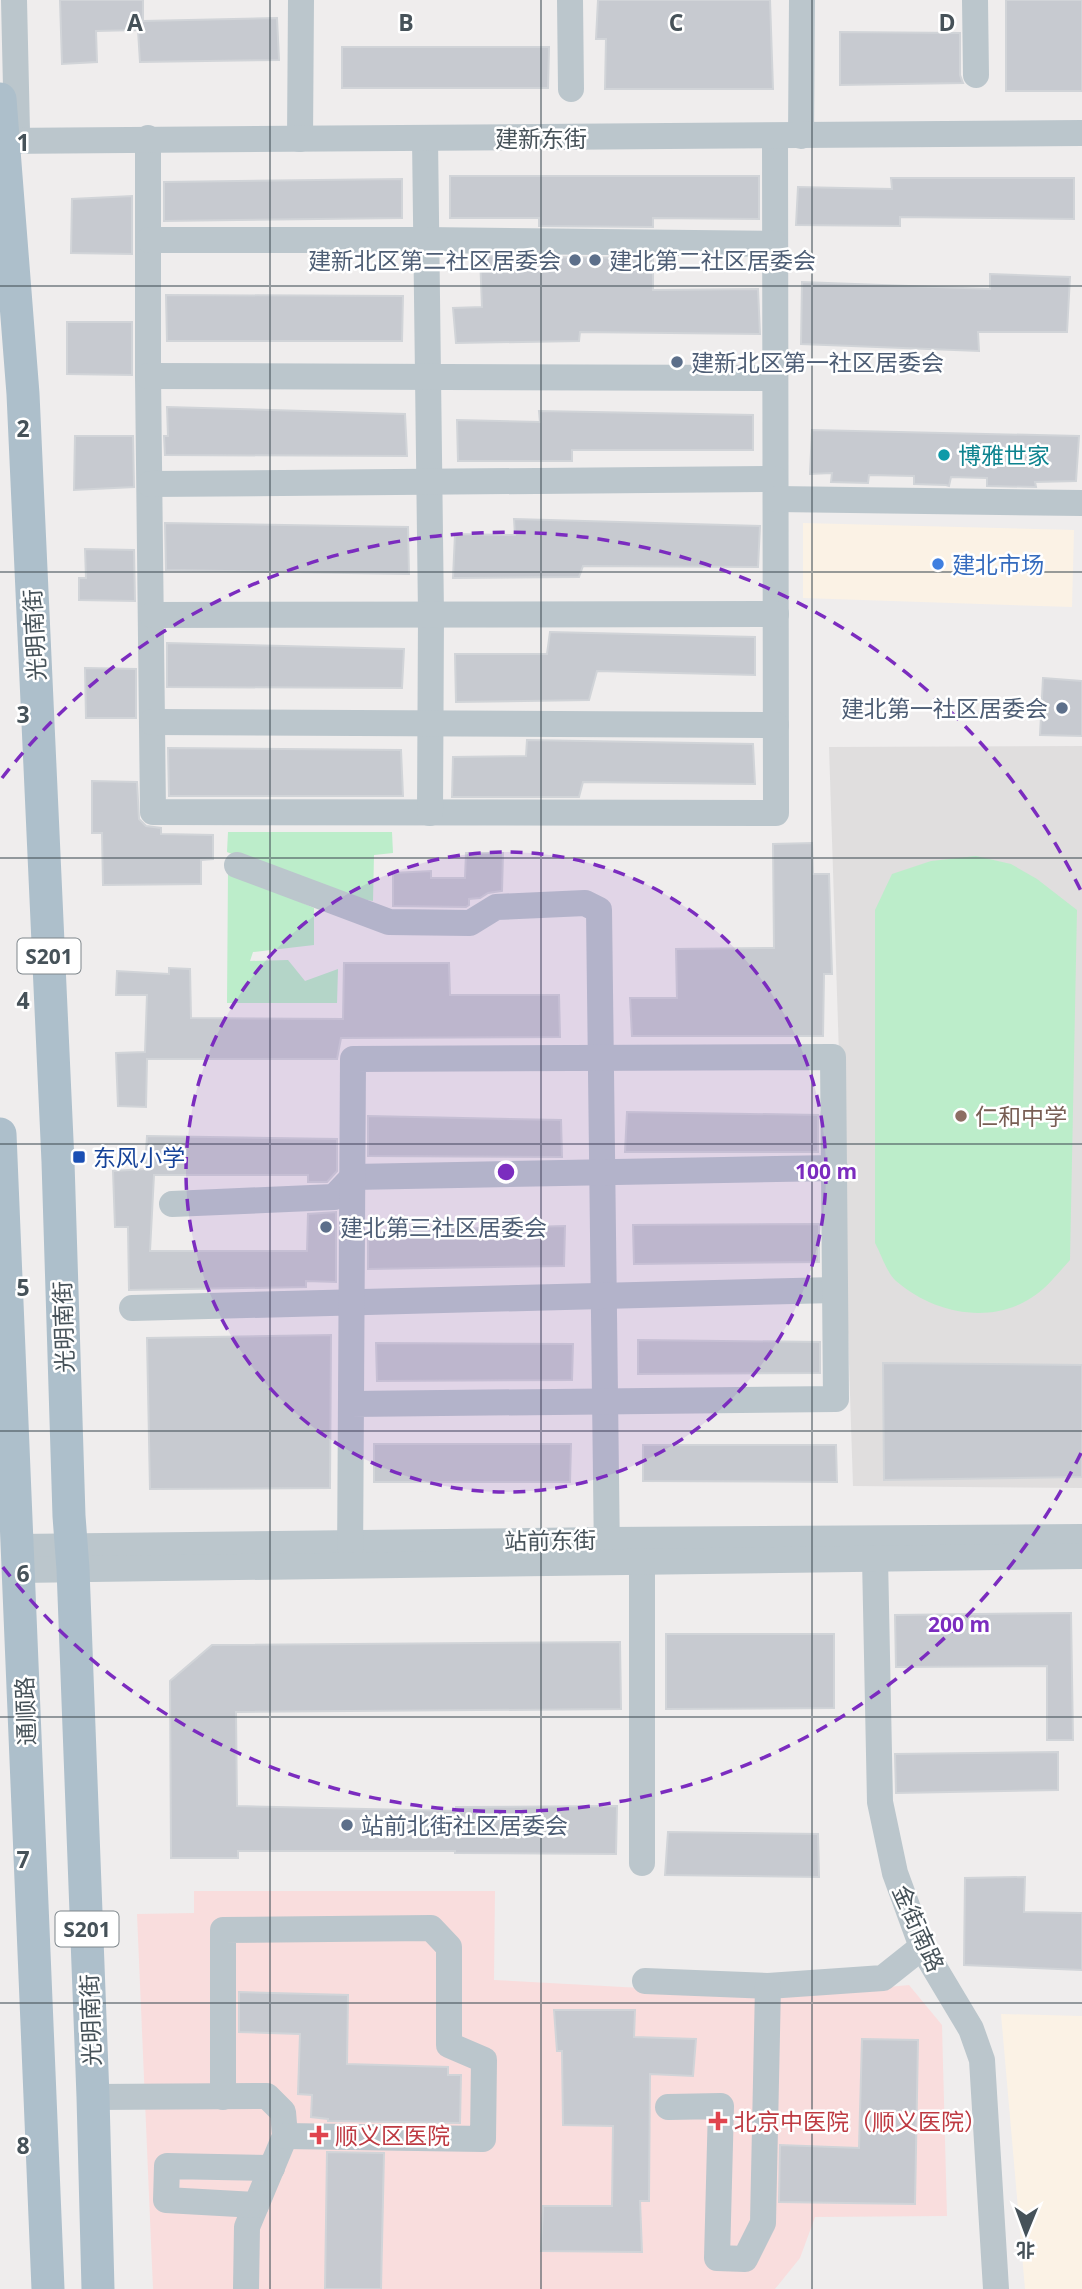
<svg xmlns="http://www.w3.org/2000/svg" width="1082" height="2289" font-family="'Open Sans','Noto Sans SC',sans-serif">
<rect width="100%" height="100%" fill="#efeded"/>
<g fill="#fbf2e5">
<polygon points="803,523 1074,530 1072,607 803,598"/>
<polygon points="1001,2014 1082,2016 1082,2289 1025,2289"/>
</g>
<polygon fill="#e0dede" points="1082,746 1082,1488 853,1486 829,747"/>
<polygon fill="#f9dddd" points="194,1891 495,1891 494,1980 641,1988 768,1999 909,1985 942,2025 947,2216 815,2217 800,2258 775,2289 153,2289 137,1914 194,1913"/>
<g fill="#bcedca">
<polygon points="228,832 392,832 393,853 374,855 373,901 326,893 227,852"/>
<path d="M 976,856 L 1011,864 L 1037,879 L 1077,910 L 1070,1260 C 1058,1273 1046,1289 1031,1298 C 989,1325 933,1313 896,1281 C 887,1273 881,1254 875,1243 L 875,910 L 892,874 L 931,861 Z"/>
<polygon points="228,870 314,908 314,945 253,952 250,961 288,960 305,981 338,969 337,1003 227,1003"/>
</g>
<g fill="#c7cad0" stroke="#d1d4d8" stroke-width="2">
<polygon points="60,0 143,0 143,21 277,18 279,60 140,62 138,30 96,31 97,62 62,64"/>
<polygon points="598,0 770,0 773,89 605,89 606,39 596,39"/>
<rect x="1006" y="0" width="76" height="91"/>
<polygon points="840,32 960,33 960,75 963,83 840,85"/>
<polygon points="342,47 549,47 548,88 342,88"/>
<polygon points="450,176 759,176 759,219 653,218 653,227 539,226 539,218 450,218"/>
<polygon points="891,178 1074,178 1074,219 900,217 900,226 796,225 798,187 892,189"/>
<polygon points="402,179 402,218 164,221 164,182"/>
<polygon points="132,196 132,254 71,253 72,199"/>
<polygon points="480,256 505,257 504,269 538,269 538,257 653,258 653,290 758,289 760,334 580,332 579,341 456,343 453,308 482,307"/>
<polygon points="990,274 1070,277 1067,332 978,332 979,351 801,344 802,282 990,289"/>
<polygon points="166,295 403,296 402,341 167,341"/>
<polygon points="67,322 132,322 132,375 67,374"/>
<polygon points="167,407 405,414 407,456 165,455 164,436 168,436"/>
<polygon points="539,411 753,415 753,450 572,450 572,461 458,461 457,420 540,422"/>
<polygon points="812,430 1079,436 1076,481 1035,482 1036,487 987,486 987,478 951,477 949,486 946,485 914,484 914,476 869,475 868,483 831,482 832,473 810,474"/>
<polygon points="75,436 133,436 134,487 74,490"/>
<polygon points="514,519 760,526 758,567 583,566 579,577 453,578 455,534 515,535"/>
<polygon points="165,523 408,527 409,574 166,570"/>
<polygon points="85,549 134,550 135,601 79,600 79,578 86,578"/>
<polygon points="550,632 755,637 755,675 597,671 589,700 456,702 455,654 547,654"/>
<polygon points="167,643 404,649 402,688 167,687"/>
<polygon points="85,668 136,669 136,718 86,718"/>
<polygon points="1043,678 1082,681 1082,736 1040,735"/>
<polygon points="527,740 753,744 755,784 583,782 579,797 452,797 453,757 526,756"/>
<polygon points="168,748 401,750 403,796 169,796"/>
<polygon points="92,781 137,782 139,819 146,826 161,828 161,834 213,835 213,859 201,860 201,884 103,885 102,833 92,833"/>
<polygon points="812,843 813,874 829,874 832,974 824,974 823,1036 632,1036 630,998 677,998 676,949 774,948 773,844"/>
<polygon points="466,853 503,853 502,891 488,893 480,898 469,899 469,905 466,907 393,906 393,873 431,871 431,878 465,878"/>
<polygon points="344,963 449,963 450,995 559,995 560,1037 341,1038 337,1059 147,1059 146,1107 118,1106 116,1053 145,1052 147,995 116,995 117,971 169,974 169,968 190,969 191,1018 343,1019"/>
<polygon points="627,1112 818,1115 818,1152 625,1152"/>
<polygon points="368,1116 561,1120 562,1157 368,1156"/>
<polygon points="147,1136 337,1139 337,1171 327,1182 308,1182 308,1175 154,1175 150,1251 307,1251 308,1214 336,1212 336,1282 306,1281 306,1287 129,1290 128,1227 115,1227 113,1171 145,1169"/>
<polygon points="819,1224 819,1262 634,1264 633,1225"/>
<polygon points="565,1226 564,1266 368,1269 368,1231"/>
<polygon points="331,1335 330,1488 150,1489 147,1338"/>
<polygon points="638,1340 820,1342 820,1373 638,1374"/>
<polygon points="376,1343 573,1344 572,1380 377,1381"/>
<polygon points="883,1363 1082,1365 1082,1477 884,1480"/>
<polygon points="374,1444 571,1444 570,1482 374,1482"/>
<polygon points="643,1445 836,1445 837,1482 643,1481"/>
<polygon points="1071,1613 1073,1740 1047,1740 1047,1666 896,1667 895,1615"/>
<polygon points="666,1634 834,1634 834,1708 666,1709"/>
<polygon points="620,1642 621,1709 236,1712 237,1806 456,1811 456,1807 617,1806 616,1854 455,1853 455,1851 238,1851 238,1858 171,1858 170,1681 212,1645"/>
<polygon points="1058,1752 1058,1790 896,1793 895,1754"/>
<polygon points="668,1832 818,1834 819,1877 665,1875"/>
<polygon points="1025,1877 1024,1912 1082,1913 1082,1970 964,1965 965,1878"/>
<polygon points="239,1992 348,1995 347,2064 448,2067 448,2075 461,2075 460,2123 328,2121 328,2119 311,2117 312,2095 298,2094 300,2034 239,2032"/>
<polygon points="554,2010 635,2010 634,2037 696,2039 693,2076 650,2074 649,2201 640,2201 642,2252 541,2251 543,2206 612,2206 613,2126 563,2125 562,2051 557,2051"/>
<polygon points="862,2039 918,2040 915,2204 779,2202 780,2145 859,2148"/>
<polygon points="327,2152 384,2153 381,2289 325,2289"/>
</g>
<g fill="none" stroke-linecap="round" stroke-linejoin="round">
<g stroke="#bbc6cc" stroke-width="26">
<polyline points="14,0 17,131"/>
<polyline points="570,0 571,89"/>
<polyline points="975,0 976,75"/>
<polyline points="801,136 802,0"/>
<polyline points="148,138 148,376 153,812 776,813 775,136"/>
<polyline points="425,138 431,615 430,813"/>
<polyline points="300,139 301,0"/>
<polyline points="0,141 1082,133"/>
<polyline points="149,240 426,240 775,244"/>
<polyline points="148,376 775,378"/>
<polyline points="150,484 775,479"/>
<polyline points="776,499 1082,503"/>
<polyline points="152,615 776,614"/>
<polyline points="152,722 776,725"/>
<polyline points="237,865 389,922 470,923 496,907 585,903 599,910 607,1558"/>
<polyline points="172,1204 334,1197 353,1177 835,1168"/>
<polyline points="132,1308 835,1290"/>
<polyline points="18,1547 607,1540 1082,1537"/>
<polyline points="875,1558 880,1802 895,1873 922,1947 971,2029 982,2060 996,2289"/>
<polyline points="642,1562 642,1863"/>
<polyline points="350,1565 353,1059 833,1057 836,1399 351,1404"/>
<polyline points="18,1570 1082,1556"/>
<polyline points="645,1981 768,1986 883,1978 922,1947"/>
<polyline points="93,2097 267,2096 283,2112 285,2136 247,2227 246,2289"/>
<polyline points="223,2097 223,1930 431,1928 449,1947 449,2045 484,2060 483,2139 285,2136"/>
<polyline points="668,2107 721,2106 717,2258 745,2259 763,2223 768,1986"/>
<polyline points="256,2205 166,2200 167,2166 272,2168"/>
</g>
<g stroke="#adbfcb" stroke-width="33">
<polyline points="0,99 23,394 58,1162 69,1516 73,1569 93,2097 98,2289"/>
<polyline points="0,1134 48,2289"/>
</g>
</g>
<path fill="none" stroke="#465259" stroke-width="2" stroke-opacity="0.55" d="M 270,0 L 270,2289M 541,0 L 541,2289M 812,0 L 812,2289M 0,286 L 1082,286M 0,572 L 1082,572M 0,858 L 1082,858M 0,1144 L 1082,1144M 0,1431 L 1082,1431M 0,1717 L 1082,1717M 0,2003 L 1082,2003"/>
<circle cx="506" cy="1172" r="320" fill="#7b2cbf" fill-opacity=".12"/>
<g fill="none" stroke="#7b2cbf" stroke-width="3.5" stroke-dasharray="12 9">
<circle cx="506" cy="1172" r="320"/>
<path d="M1081 1453A640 640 0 0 1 2 1566M2 778A640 640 0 0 1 1081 891"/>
</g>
<g fill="#5c6f8a" stroke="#fff" stroke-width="2.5">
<circle cx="575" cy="260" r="7"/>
<circle cx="595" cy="260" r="7"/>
<circle cx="677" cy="362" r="7"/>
<circle cx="1062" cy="708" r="7"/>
<circle cx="326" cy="1227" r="7"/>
<circle cx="347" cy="1825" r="7"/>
</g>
<circle fill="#0f9aa8" stroke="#fff" stroke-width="2.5" cx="944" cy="455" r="7"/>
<circle fill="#3f7fe0" stroke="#fff" stroke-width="2.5" cx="938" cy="564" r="7"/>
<circle fill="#8d6e63" stroke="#fff" stroke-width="2.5" cx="961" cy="1116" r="7"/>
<rect fill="#1a4fb4" stroke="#fff" stroke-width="2.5" x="72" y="1150" width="14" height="14" rx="3.5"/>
<g fill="#e0444e" stroke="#fff" stroke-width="2.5">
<path d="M714.5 2110.5h7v7h7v7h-7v7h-7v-7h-7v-7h7z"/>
<path d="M315.5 2124.5h7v7h7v7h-7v7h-7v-7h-7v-7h7z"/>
</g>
<g text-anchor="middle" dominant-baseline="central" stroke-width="5" stroke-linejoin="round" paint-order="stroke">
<g fill="#fff" stroke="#7e868b" stroke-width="2">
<rect x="17.5" y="938.5" width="63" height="35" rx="5"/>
<rect x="55.5" y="1911.5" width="63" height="35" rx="5"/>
</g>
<g font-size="21" font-weight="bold" fill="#465259">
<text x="49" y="956">S201</text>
<text x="87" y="1929">S201</text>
</g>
<g font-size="23" fill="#465259" stroke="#fff">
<text x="541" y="138">建新东街</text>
<text transform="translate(34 635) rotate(-93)">光明南街</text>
<text transform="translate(63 1327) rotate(-92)">光明南街</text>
<text transform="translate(550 1540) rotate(-1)">站前东街</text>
<text transform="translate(25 1711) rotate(-92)">通顺路</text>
<text transform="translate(919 1928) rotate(66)">金街南路</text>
<text transform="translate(90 2020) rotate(-92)">光明南街</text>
</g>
<g font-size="23" fill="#4e5e75" stroke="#fff" text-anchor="start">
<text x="561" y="260" text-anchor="end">建新北区第二社区居委会</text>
<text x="609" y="260">建北第二社区居委会</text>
<text x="691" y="362">建新北区第一社区居委会</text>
<text x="1048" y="708" text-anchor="end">建北第一社区居委会</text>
<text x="340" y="1227">建北第三社区居委会</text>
<text x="361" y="1825">站前北街社区居委会</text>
</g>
<g font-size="23" fill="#0d838f" stroke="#fff" text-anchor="start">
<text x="958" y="455">博雅世家</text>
</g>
<g font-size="23" fill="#366cbe" stroke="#fff" text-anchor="start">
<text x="952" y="564">建北市场</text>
</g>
<g font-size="23" fill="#785e54" stroke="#fff" text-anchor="start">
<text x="975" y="1116">仁和中学</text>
</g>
<g font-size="23" fill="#164399" stroke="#fff" text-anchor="start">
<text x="93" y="1157">东风小学</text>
</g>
<g font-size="23" fill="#be3a42" stroke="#fff" text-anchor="start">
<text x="734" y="2121">北京中医院（顺义医院）</text>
<text x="335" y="2135">顺义区医院</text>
</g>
</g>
<g font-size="23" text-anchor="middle" font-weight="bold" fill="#465259" stroke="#fff" stroke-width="5" stroke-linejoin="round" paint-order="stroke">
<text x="135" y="31">A</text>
<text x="406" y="31">B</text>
<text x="676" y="31">C</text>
<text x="947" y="31">D</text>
<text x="23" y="151">1</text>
<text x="23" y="437">2</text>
<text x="23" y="723">3</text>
<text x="23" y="1009">4</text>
<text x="23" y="1296">5</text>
<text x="23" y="1582">6</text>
<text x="23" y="1868">7</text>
<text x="23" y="2154">8</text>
</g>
<circle cx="506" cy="1172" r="10" fill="#7b2cbf" stroke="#fff" stroke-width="3.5"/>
<g font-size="21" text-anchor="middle" font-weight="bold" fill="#7b2cbf" stroke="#fff" stroke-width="5" stroke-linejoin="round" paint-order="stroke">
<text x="826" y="1179">100 m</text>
<text x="959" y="1632">200 m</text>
</g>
<g transform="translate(1026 2233) rotate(181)" stroke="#ffffff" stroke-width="5" paint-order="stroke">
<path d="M0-5L12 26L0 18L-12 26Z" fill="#465259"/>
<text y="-10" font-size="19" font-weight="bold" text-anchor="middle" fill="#465259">北</text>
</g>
</svg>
